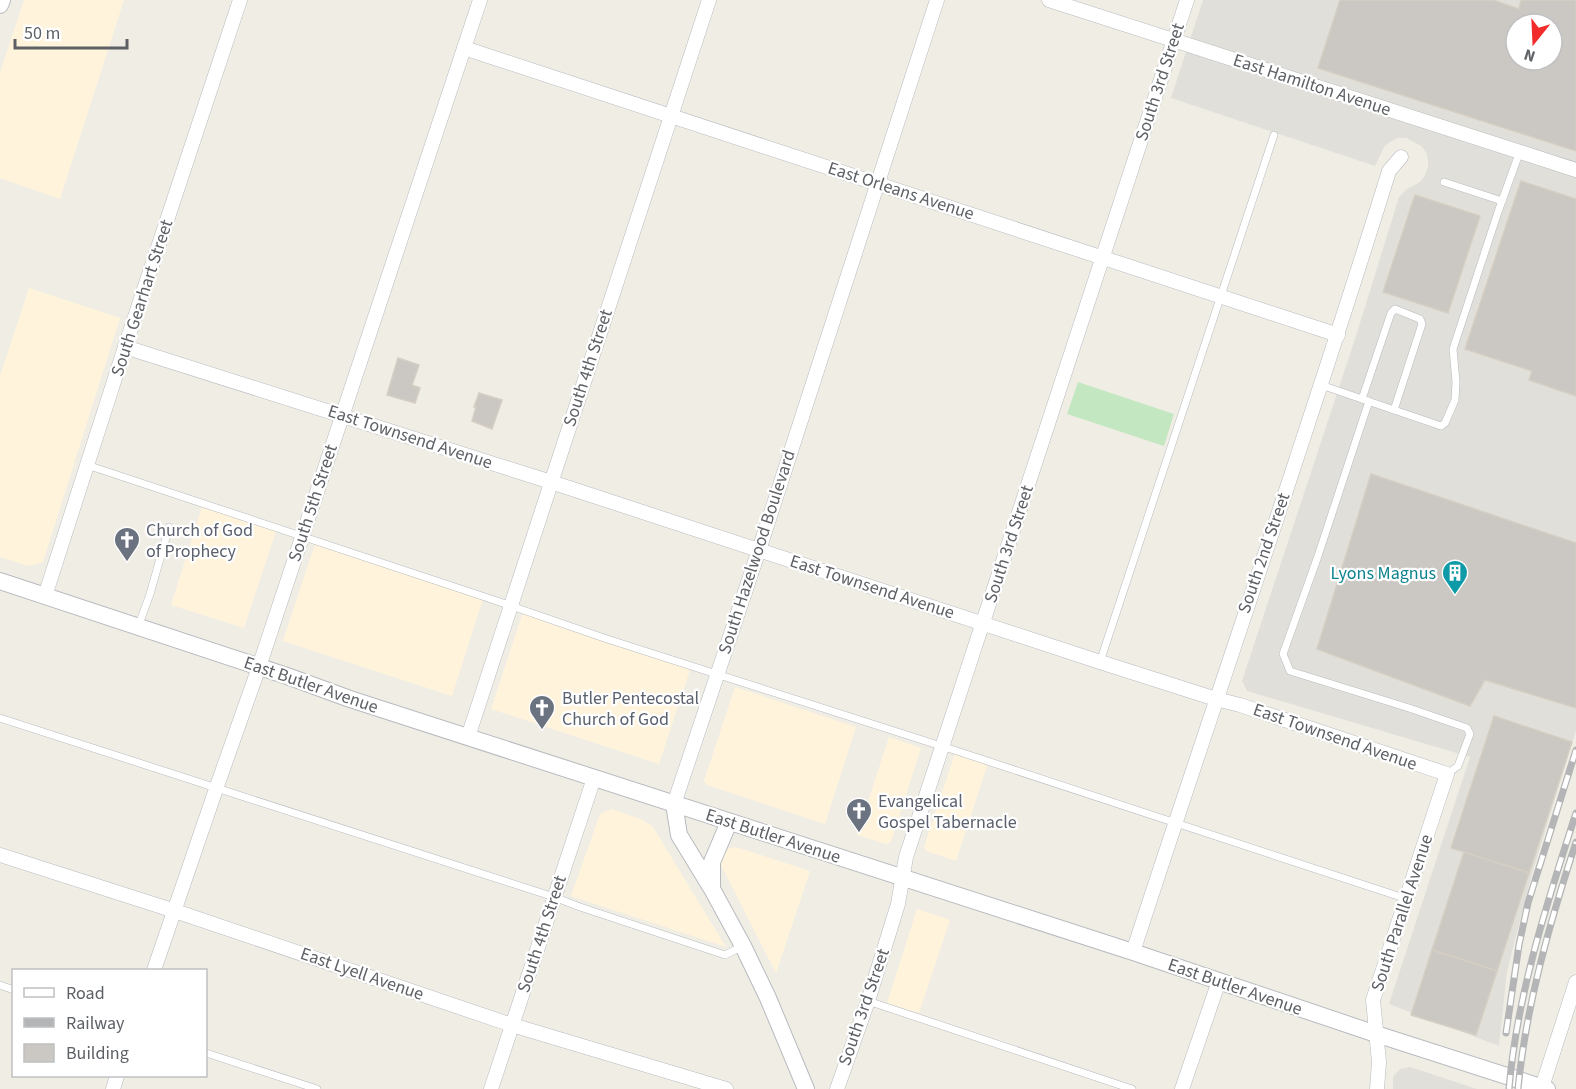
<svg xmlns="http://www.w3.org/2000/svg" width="1576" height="1089" font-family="'Source Sans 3',sans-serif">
<rect width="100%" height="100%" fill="#f0ede5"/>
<g fill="#fff4db">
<polygon points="24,0 124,0 60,199 0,178 0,73"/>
<polygon points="29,288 120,318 43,562 29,566 0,557 0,376"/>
<polygon points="202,507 276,531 244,628 171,605"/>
<polygon points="315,544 483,599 452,696 283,641"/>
<polygon points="523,612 691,667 659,764 491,709"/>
<polygon points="735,687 856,727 825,824 707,785 704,781"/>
<polygon points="889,737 921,748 891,842 886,844 857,835"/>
<polygon points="955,753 988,763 956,861 926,851 924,847"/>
<polygon points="612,809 643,820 653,827 726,947 571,896 600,814 606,811"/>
<polygon points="736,847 810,871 776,973 721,865 720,860 725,852 730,848"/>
<polygon points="917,909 950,920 919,1013 887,1003"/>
</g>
<g fill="#e1dfd9" fill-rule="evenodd">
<path d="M 1203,0 L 1576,0 L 1576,731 L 1532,874 L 1507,971 L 1499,1046 L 1389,1004 L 1470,757 L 1247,691 L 1242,681 L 1355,339 L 1399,197 L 1407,189 L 1420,182 L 1425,175 L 1428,167 L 1428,159 L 1426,152 L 1421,146 L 1406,138 L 1398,138 L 1390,142 L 1384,147 L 1375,166 L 1171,98 ZM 1516,24 L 1552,24 L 1552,60 L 1516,60 Z"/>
<polygon points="1410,1067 1477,1089 1393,1089 1393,1077 1400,1069"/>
</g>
<polygon fill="#c3e8c1" points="1078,382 1174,414 1164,446 1067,414"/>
<g fill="#cbc7c2" stroke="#d5cec3" stroke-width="1.5" fill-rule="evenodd">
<path d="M 1340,0 L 1493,0 L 1519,9 L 1521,0 L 1576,0 L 1576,151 L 1318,68 ZM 1516,24 L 1552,24 L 1552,60 L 1516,60 Z"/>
<polygon points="1521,181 1576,199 1576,396 1529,380 1532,371 1465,349"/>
<polygon points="1415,195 1480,216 1448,313 1383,292"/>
<polygon points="398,358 419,365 412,385 420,388 415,403 387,395"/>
<polygon points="479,393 502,400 492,429 472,421 476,407 474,407"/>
<polygon points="1371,474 1576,543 1576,708 1485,680 1470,706 1317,649"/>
<polygon points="1494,716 1572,742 1529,873 1451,848"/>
<polygon points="1464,852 1529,873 1497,971 1432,950"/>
<polygon points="1432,950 1497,971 1476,1035 1411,1015"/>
</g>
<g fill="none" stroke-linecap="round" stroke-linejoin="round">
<defs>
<g id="service">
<polyline points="1444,182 1502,201"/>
<polyline points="1321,385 1441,426 1445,423 1455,400 1456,382 1453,349 1498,212 1520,151"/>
<polyline points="1362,399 1391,313 1395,309 1420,319 1422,324 1394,410"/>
<polyline points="1369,401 1318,556 1283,654 1290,671 1409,708 1467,728 1470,734 1458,766 1447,774"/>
<polyline points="87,465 491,599 607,639 963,753 1407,899"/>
<polyline points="138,627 150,594 169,527"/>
<polyline points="1100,662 1274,135"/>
<polyline points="0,718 554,897 580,907 725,955 743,946"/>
<polyline points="0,985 14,990"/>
<polyline points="868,1001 1132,1089"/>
<polyline points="206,1053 317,1089"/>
</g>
<g id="minor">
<polyline points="1049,0 1576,170"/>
<polyline points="464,48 1338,335"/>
<polyline points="125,347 551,482 1100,662 1216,699 1240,705 1447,774 1373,1000 1379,1062 1377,1089"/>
<polyline points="45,596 125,347 240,0"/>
<polyline points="468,737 709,0"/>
<polyline points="674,804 759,550 937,0"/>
<polyline points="0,855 175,911 512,1025 726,1089"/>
<path d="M 1133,952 C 1218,691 1308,433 1389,171 L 1401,157"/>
<polyline points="154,970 216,789 259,667 480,0"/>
<polyline points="1542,1087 1576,982"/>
<polyline points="113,1089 117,1076"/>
<polyline points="491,1089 594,778"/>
<polyline points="837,1089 868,1001 898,904 906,857 1187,0"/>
<polyline points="1182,1089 1219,981"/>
</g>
<g id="tertiary">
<polyline points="0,5 2,0"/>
<polyline points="0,581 287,676 350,699 1133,952 1376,1034 1547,1089"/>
<polyline points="674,804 679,835 712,889 743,946 768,998 806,1089"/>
<polyline points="712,888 712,862 729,822"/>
</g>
</defs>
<use href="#service" stroke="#b7bbbf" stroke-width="8"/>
<use href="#minor" stroke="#b7bbbf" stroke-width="15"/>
<use href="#tertiary" stroke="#b7bbbf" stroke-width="18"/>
<use href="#service" stroke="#fff" stroke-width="7"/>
<use href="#minor" stroke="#fff" stroke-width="14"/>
<use href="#tertiary" stroke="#fff" stroke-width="16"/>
<defs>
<g id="rail">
<polyline points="1506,1033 1519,945 1528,903 1576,750"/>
<path d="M 1509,1089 C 1517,994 1547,903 1576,813"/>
<path d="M 1518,1089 C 1526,1005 1550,922 1576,842"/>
</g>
</defs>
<use href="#rail" stroke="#b4b5b6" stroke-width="7"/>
<use href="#rail" stroke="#fff" stroke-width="4.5" stroke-dasharray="14" stroke-linecap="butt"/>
</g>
<defs>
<symbol id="church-pin" viewBox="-11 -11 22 30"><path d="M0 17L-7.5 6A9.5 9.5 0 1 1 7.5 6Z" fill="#6b7280" stroke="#fff"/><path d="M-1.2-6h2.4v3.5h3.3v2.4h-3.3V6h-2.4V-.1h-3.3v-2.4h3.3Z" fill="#fff"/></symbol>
<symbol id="building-pin" viewBox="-11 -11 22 30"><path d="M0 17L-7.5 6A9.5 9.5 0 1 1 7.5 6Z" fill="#0f9aa8" stroke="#fff"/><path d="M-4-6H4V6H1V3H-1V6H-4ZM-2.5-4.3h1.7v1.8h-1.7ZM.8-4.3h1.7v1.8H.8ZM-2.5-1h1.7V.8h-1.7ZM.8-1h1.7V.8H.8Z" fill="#fff"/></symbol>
</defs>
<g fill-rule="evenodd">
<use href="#church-pin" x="112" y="525" width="30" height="40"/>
<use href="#building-pin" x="1440" y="558" width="30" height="40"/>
<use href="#church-pin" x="527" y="693" width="30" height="40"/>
<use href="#church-pin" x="844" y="796" width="30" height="40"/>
</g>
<g text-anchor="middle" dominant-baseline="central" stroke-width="4.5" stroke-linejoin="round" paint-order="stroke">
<g font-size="18" fill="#5d6166" stroke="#fff">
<text transform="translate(1160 82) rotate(-72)">South 3rd Street</text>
<text transform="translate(1312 85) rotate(18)">East Hamilton Avenue</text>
<text transform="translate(901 191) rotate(18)">East Orleans Avenue</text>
<text transform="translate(142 298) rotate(-72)">South Gearhart Street</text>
<text transform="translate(588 368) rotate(-72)">South 4th Street</text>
<text transform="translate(410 437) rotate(18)">East Townsend Avenue</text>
<text transform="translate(313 503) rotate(-72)">South 5th Street</text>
<text transform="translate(1009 544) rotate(-72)">South 3rd Street</text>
<text transform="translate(757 552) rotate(-72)">South Hazelwood Boulevard</text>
<text transform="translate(1264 553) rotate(-71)">South 2nd Street</text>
<text transform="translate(872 587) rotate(18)">East Townsend Avenue</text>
<text transform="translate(311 685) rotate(19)">East Butler Avenue</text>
<text transform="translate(1335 737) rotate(19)">East Townsend Avenue</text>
<text transform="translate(773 836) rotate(18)">East Butler Avenue</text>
<text transform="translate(1402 913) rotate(-72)">South Parallel Avenue</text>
<text transform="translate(542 934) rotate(-72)">South 4th Street</text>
<text transform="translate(362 974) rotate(19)">East Lyell Avenue</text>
<text transform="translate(1235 987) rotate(19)">East Butler Avenue</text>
<text transform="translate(864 1007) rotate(-71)">South 3rd Street</text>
</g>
<g font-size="18" fill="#5b616d" stroke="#fff" text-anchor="start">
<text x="146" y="530">Church of God<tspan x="146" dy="21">of Prophecy</tspan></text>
<text x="562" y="698">Butler Pentecostal<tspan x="562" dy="21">Church of God</tspan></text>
<text x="878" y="801">Evangelical<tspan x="878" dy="21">Gospel Tabernacle</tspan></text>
</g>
<g font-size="18" fill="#0d838f" stroke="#fff" text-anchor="end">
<text x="1436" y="573">Lyons Magnus</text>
</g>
</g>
<rect x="12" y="969" width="195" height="108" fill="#ffffff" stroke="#bec0c2" stroke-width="1.5"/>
<rect x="24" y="988" width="30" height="9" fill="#ffffff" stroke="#bec0c2" stroke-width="1.5"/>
<text x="66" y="999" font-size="18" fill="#5d6166">Road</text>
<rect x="24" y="1018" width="30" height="9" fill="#b4b5b6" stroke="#bec0c2" stroke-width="1.5"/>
<text x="66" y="1029" font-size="18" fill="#5d6166">Railway</text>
<rect x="24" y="1044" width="30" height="18" fill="#cbc7c2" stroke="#bec0c2" stroke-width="1.5"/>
<text x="66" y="1059" font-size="18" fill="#5d6166">Building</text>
<g transform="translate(1534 42) rotate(198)"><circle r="28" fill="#ffffff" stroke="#bec0c2" stroke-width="1.5"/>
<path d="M0-4.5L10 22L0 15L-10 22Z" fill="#f12c2a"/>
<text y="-9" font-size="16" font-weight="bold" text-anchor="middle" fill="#5d6166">N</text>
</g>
<path d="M15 39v9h112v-9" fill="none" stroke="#5d6166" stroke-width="3"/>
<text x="24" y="39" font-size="18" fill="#5d6166" stroke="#ffffff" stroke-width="4.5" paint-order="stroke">50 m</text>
</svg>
